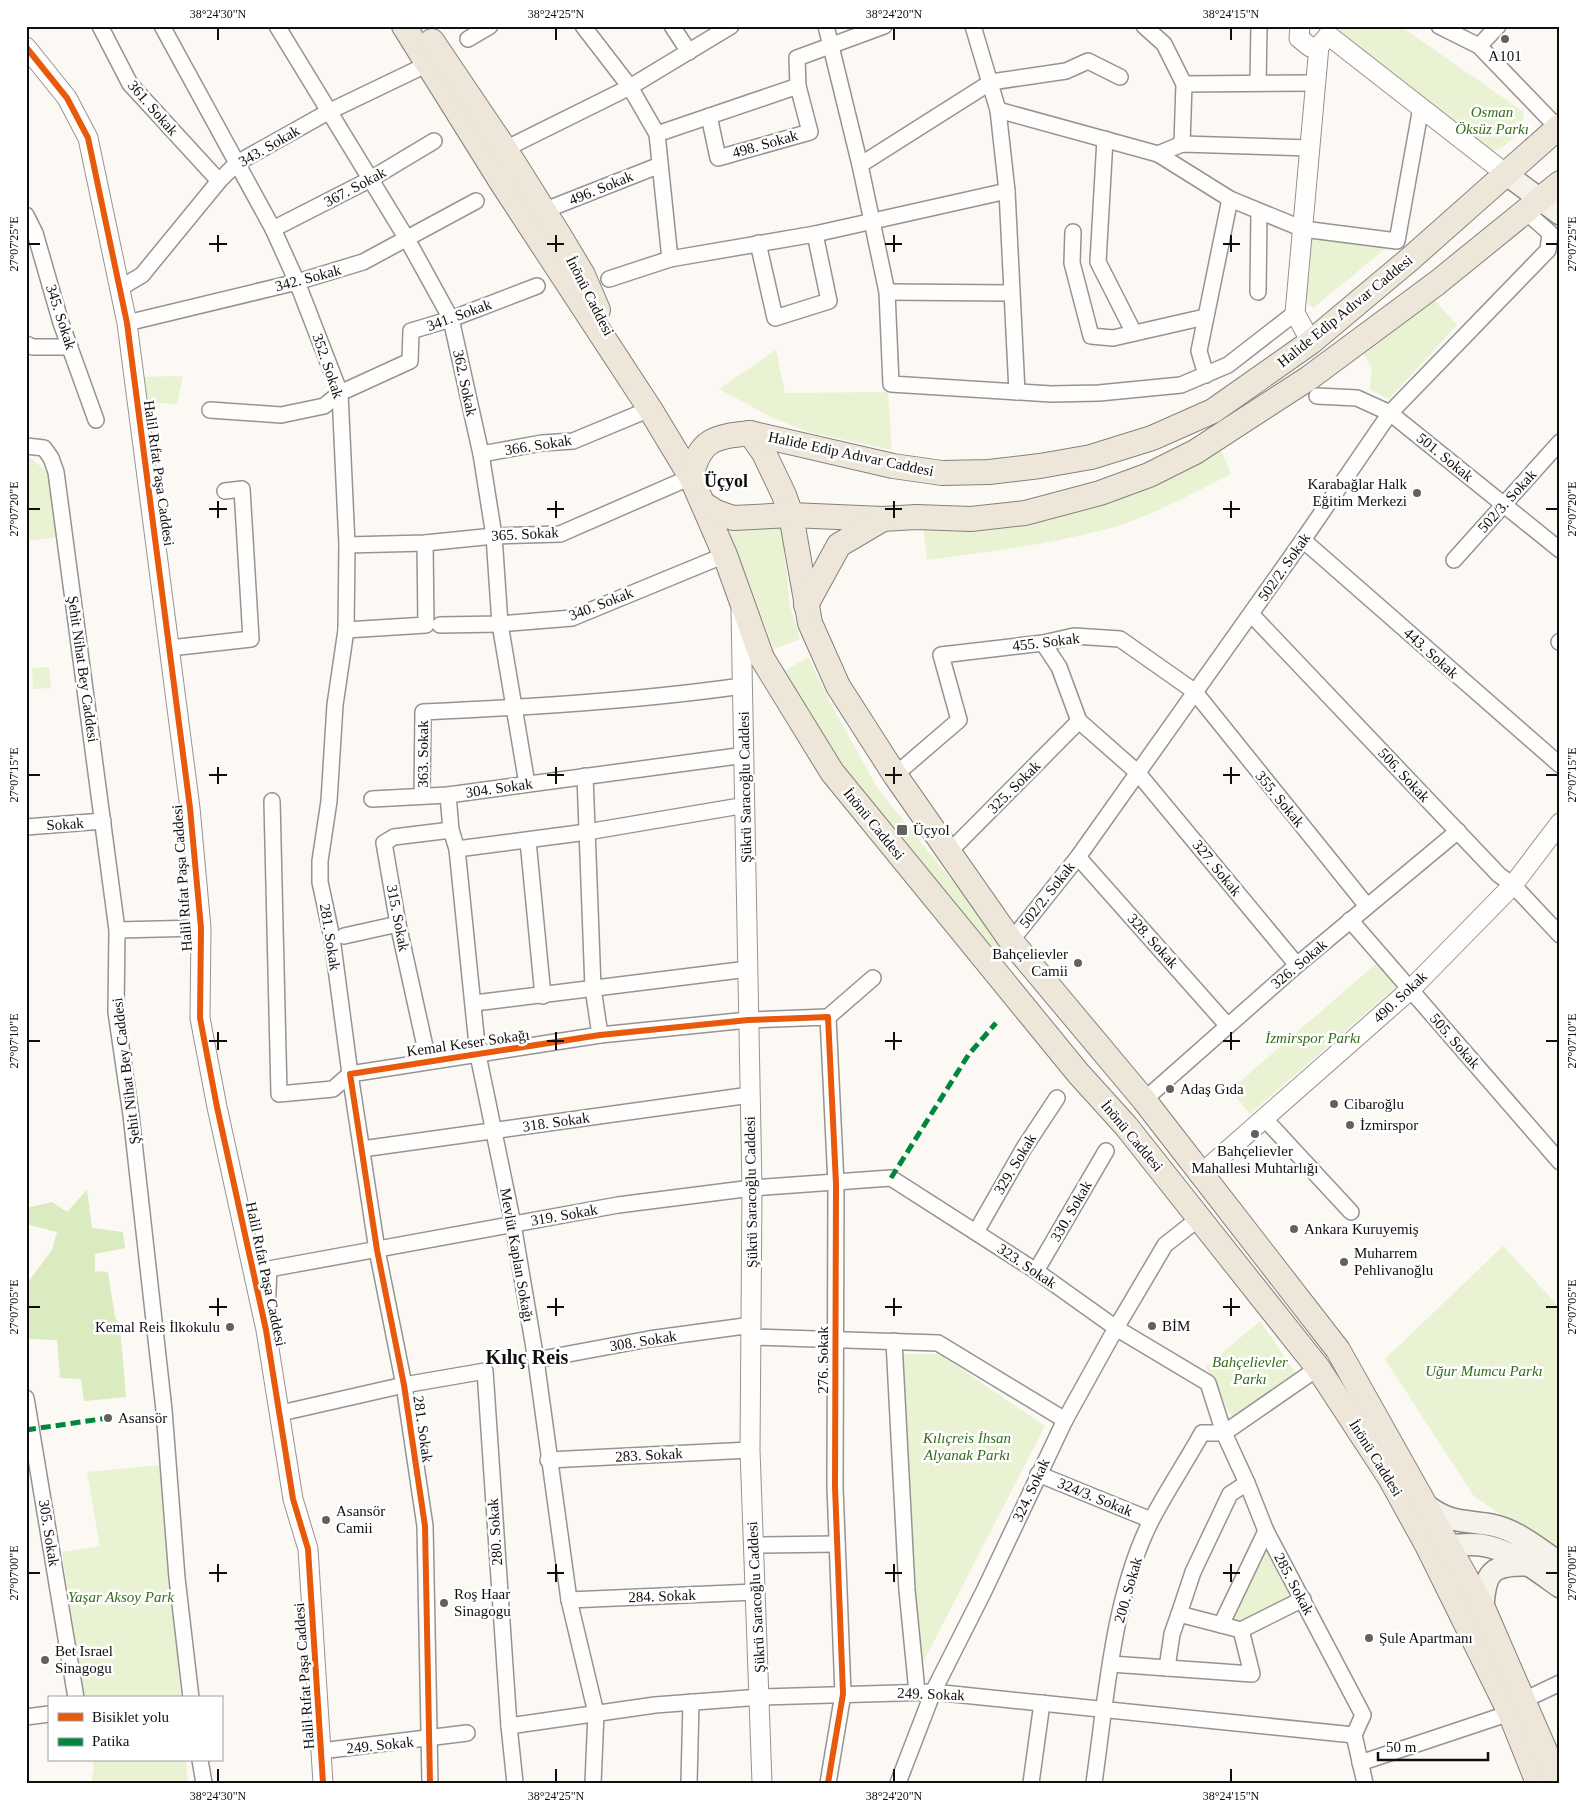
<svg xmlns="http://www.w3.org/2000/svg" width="1586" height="1809" font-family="Georgia,serif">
<rect width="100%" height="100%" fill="#fcf9f4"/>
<g fill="#e9f2d2">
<path d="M 1334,26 L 1400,26 L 1524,112 C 1521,134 1510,146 1489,152 Z"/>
<polygon points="1312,232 1391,244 1313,308 1305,300"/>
<polygon points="1434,300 1457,325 1389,399 1370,390 1372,368 1362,351"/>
<polygon points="776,350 785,393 888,392 892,450 808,432 771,417 719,389"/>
<polygon points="183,376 177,404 140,402 138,377"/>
<path d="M 1218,442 L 1231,474 C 1191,494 1147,519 1103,530 C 1046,545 986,552 927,560 L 923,526 L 1027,517 Z"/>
<polygon points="26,458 30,458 49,473 58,537 26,541"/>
<polygon points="781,524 790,606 800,639 774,649 729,531"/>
<polygon points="808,657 833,708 878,789 1012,955 1004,963 836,758 783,672"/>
<polygon points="49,667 51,688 33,689 32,668"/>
<polygon points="1377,963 1397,986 1250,1114 1230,1090"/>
<polygon points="1503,1246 1560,1308 1560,1558 1473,1495 1385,1359"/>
<polygon points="1260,1321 1298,1376 1233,1419 1206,1367"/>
<polygon points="901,1354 939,1354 1045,1426 918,1672"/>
<polygon points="160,1465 181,1698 84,1698 62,1552 100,1546 87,1472"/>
<polygon points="1264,1541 1297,1595 1240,1626 1225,1623"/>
<polygon points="93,1760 186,1760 188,1783 91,1783 94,1768"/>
</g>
<polygon fill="#daebbf" points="87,1190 92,1228 123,1232 125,1248 95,1254 95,1271 108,1272 115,1317 120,1326 126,1397 84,1401 81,1379 60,1378 57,1340 26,1339 28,1282 52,1250 57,1232 26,1224 26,1208 52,1202 67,1212"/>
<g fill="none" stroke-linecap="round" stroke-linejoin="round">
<defs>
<g id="minor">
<polyline points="100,26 130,84 219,181"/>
<polyline points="162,26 273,229 297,282 340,393 347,545 346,630 335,705 329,801 320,861 320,882 332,938 350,1074 333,1089 279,1094 272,801"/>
<polyline points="277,26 407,239 451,319 481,454 494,536 500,624 527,784"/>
<polyline points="583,26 630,87 657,134 670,259"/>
<polyline points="672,26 689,52"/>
<polyline points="826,26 860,165 887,292 891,384 1051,394 1099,393 1181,385 1228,365 1295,313"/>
<polyline points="973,26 998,110 1007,191 1017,392"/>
<polyline points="1144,26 1164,44 1184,84 1182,144"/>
<polyline points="1439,26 1479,46 1558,128"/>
<polyline points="468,39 490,26"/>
<polyline points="1479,46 1498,26"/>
<polyline points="1258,83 1259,26"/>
<polyline points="1184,84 1316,83"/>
<polyline points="998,110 1158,154 1230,199 1303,229 1397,241 1421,107"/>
<polyline points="709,116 718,158 810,132 798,86 797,58 884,26"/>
<polyline points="657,134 798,86"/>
<polyline points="1105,139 1098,262 1134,333"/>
<polyline points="505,149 630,87 731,26"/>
<polyline points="1158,154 1182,144 1310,148"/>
<polyline points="860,165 991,82 1066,71 1088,61 1120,77"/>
<polyline points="543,211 660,165"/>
<polyline points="26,215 35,233 61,323 96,420"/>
<polyline points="273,229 369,180 434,141"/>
<polyline points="1073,232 1072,263 1091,336 1113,338 1205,317"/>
<polyline points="758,243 775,318 829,301 815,234"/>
<polyline points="609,279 670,259 815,234 1007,191"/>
<polyline points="120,288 142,275 219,181 237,163 328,112 428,64"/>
<polyline points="887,292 1011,293"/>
<polyline points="1258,292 1259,212"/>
<polyline points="127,323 297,282 363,262 476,201"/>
<polyline points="26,344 33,347 70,347"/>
<polyline points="1206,375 1199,351 1230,199"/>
<polyline points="1317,396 1357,398 1390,413 1560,550"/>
<polyline points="210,410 281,415 324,406 340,393 410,361 411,331 451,319 537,286"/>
<polyline points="26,446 44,448 51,458 56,472 117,930 116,1012 131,1115 164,1410 177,1578 191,1698"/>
<polyline points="481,454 542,443 573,441 650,409"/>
<polyline points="1303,540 1560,765"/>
<polyline points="347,545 425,543 494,536 560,534 691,477"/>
<polyline points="1454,560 1560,442"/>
<polyline points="1251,614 1499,875 1513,885 1560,935"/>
<polyline points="440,625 500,624 572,618 725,555"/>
<polyline points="346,630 426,625 425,543"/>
<polyline points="1559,642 1560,641"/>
<polyline points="1043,643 1059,667 1079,721 1137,772 1297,965"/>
<polyline points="170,648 251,639 242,489 225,491"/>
<polyline points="895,775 959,720 941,655 1043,643 1074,636 1120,639 1194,691 1367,906"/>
<polyline points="585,776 593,988 600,1035"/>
<polyline points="448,795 451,830 457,849 478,1055 513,1224 536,1360 569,1600 596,1713 593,1783"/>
<path d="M 422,796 L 423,712 C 530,707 636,701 742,686"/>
<polyline points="372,799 448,795 745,755"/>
<polyline points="26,827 103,821"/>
<polyline points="528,841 543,996"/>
<polyline points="457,849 587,832 746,805"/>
<polyline points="948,853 1079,721"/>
<polyline points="1078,857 1227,1025"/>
<polyline points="1350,920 1560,1162"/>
<polyline points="117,930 201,928"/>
<polyline points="344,936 398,924"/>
<polyline points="1011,941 1078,857 1303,540 1390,413 1548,250 1550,233 1526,212"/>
<polyline points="475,1003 748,969"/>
<polyline points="828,1017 873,978"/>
<polyline points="428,1060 398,924 384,843 394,837 451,830"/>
<polyline points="1144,1100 1297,965 1458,831"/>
<polyline points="1264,1118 1351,1212"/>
<polyline points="362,1149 750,1095"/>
<polyline points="976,1232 1024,1148 1057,1098"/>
<polyline points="1036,1271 1106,1151"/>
<polyline points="267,1312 269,1269 618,1205 752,1188 891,1178 1036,1271 1116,1328 1208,1383 1224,1433 1247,1483 1266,1531 1363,1715 1354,1735 1365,1783"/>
<polyline points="752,1337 938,1343 1065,1420"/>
<polyline points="894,1341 907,1590 917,1692"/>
<polyline points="536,1360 649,1339 752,1325"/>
<polyline points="26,1398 76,1698"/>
<polyline points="281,1413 404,1385 485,1371 509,1726 515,1783"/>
<polyline points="548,1460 750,1450"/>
<polyline points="1038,1474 1151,1520"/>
<polyline points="1247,1483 1230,1494 1193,1572 1179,1614 1241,1630 1303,1599"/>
<polyline points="754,1545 837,1544"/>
<polyline points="569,1600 755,1592"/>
<polyline points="1221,1625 1266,1531"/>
<polyline points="1111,1664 1252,1674 1241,1630"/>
<polyline points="1167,1668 1172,1634 1179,1614"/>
<polyline points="1522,1701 1560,1683"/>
<polyline points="26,1717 49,1714"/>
<polyline points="509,1726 655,1705 761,1697 933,1692 1354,1735"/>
<polyline points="321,1751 467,1733"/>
<polyline points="200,1760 204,1783"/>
<polyline points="1360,1763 1510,1713"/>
<polyline points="430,1783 425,1526 404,1385 377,1250 350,1074 600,1035 748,1020 828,1017 836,1184 835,1487 843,1694 828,1783"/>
<polyline points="689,1783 691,1702"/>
<polyline points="898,1783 933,1692 984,1591 1065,1420 1116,1328 1165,1245 1198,1219"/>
<polyline points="1031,1783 1042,1703"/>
<path d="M 1094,1783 C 1106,1699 1113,1594 1152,1519 C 1167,1490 1186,1462 1202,1433 L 1224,1433 L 1318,1368"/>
</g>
<g id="tertiary">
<polyline points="1300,26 1299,38 1310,47 1319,46 1327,37"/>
<polyline points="1328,35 1506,174"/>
<polyline points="26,47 67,98 88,138 127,323 190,808 201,928 200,1018 217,1107 266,1330 293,1499 308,1549 323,1783"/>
<polyline points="1311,342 1295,313 1319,46"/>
<polyline points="741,612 752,1188 750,1450 762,1783"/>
<polyline points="1201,1174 1411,989 1513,885 1560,823"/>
</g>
<g id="secondary">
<polyline points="1506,174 1560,214"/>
<path d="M 1426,1505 C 1450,1524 1465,1520 1492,1525 C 1517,1530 1539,1549 1560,1563"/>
<path d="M 1434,1546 C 1450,1547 1465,1543 1481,1545 C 1510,1549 1536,1570 1560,1587"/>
<path d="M 1483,1608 C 1485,1572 1491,1564 1528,1565"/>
</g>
<g id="primary">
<polyline points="404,26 502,183 650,409 691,477 725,555 762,658 832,772 1078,1073 1126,1126 1318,1368 1390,1478 1427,1545 1510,1713 1538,1783"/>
<polyline points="432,41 505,149 559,235 583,275 598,310"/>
<polyline points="750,433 764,453 784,495 791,515 810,623 838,686 895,775 1011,941 1144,1100 1338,1350 1483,1608 1559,1783"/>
<path d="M 691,477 C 700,439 714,437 750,433 L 893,466 L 942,473 L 989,472 L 1040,466 L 1091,457 L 1152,438 L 1213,411 L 1311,342 L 1410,259 L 1560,126"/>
<polyline points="705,505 716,512 733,518 791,515 883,519 916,517 971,519 1025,513 1100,493 1149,475 1195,452 1309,378 1437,283 1560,183"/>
<polyline points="806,605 839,545 883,519"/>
</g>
</defs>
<use href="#minor" stroke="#969492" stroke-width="18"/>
<use href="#tertiary" stroke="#969492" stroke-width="21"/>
<use href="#secondary" stroke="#8c8b89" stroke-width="24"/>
<use href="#primary" stroke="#83827f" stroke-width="26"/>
<use href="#minor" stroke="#fffefd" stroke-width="15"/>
<use href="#tertiary" stroke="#fffefd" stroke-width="19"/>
<use href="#secondary" stroke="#f5f2ea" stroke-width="21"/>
<use href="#primary" stroke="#ede6d9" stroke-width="24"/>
<g stroke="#00873e" stroke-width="5" stroke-dasharray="10 5" stroke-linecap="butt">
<polyline points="891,1178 969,1054 996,1023"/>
<polyline points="26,1430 108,1418"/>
</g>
<defs>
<g id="cycleway">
<polyline points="26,47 67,98 88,138 127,323 190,808 201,928 200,1018 217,1107 266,1330 293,1499 308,1549 323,1783"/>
<polyline points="430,1783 425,1526 404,1385 377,1250 350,1074 600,1035 748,1020 828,1017 836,1184 835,1487 843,1694 828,1783"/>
</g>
</defs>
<use href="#cycleway" stroke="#fff" stroke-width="9"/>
<use href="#cycleway" stroke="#e8590c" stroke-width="6"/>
</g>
<path fill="none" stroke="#0f0f0f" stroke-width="2" d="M 218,28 L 218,40M 556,28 L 556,40M 894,28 L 894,40M 1231,28 L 1231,40M 218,235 L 218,252M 556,235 L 556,252M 894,235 L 894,252M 1231,235 L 1231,252M 28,244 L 40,244M 209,244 L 227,244M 547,244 L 564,244M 885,244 L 902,244M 1223,244 L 1240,244M 1546,244 L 1558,244M 218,501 L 218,518M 556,501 L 556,518M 894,501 L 894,518M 1231,501 L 1231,518M 28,509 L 40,509M 209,509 L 227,509M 547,509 L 564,509M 885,509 L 902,509M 1223,509 L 1240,509M 1546,509 L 1558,509M 218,767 L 218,784M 556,767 L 556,784M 894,767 L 894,784M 1231,767 L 1231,784M 28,775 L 40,775M 209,775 L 227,775M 547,775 L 564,775M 885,775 L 902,775M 1223,775 L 1240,775M 1546,775 L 1558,775M 218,1032 L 218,1050M 556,1032 L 556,1050M 894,1032 L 894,1050M 1231,1032 L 1231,1050M 28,1041 L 40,1041M 209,1041 L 227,1041M 547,1041 L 564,1041M 885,1041 L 902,1041M 1223,1041 L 1240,1041M 1546,1041 L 1558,1041M 218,1298 L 218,1316M 556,1298 L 556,1316M 894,1298 L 894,1316M 1231,1298 L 1231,1316M 28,1307 L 40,1307M 209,1307 L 227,1307M 547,1307 L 564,1307M 885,1307 L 902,1307M 1223,1307 L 1240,1307M 1546,1307 L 1558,1307M 218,1564 L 218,1582M 556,1564 L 556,1582M 894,1564 L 894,1582M 1231,1564 L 1231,1582M 28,1573 L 40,1573M 209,1573 L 227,1573M 547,1573 L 564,1573M 885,1573 L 902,1573M 1223,1573 L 1240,1573M 1546,1573 L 1558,1573M 218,1769 L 218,1782M 556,1769 L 556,1782M 894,1769 L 894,1782M 1231,1769 L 1231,1782"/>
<g fill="#62615f" stroke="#fff" stroke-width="2">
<circle cx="1505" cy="39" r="5"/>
<circle cx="1417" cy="493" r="5"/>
<rect x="896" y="824" width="12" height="12" rx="2.5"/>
<circle cx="1078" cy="963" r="5"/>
<circle cx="1170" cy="1089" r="5"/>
<circle cx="1334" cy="1104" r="5"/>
<circle cx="1350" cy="1125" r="5"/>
<circle cx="1255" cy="1134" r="5"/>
<circle cx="1294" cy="1229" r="5"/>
<circle cx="1344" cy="1262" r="5"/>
<circle cx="1152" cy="1326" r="5"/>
<circle cx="230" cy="1327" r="5"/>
<circle cx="108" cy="1418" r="5"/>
<circle cx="326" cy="1520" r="5"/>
<circle cx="444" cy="1603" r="5"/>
<circle cx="1369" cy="1638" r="5"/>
<circle cx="45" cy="1660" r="5"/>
</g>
<g text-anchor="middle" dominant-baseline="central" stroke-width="5" stroke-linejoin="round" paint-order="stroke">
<g font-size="15" fill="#0f0f0f" stroke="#fff" text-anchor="start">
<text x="1505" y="56" text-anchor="middle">A101</text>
<text x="1407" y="484" text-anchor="end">Karabağlar Halk<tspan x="1407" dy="17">Eğitim Merkezi</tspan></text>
<text x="913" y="830">Üçyol</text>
<text x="1068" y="954" text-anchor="end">Bahçelievler<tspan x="1068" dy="17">Camii</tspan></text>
<text x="1180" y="1089">Adaş Gıda</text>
<text x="1344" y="1104">Cibaroğlu</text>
<text x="1360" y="1125">İzmirspor</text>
<text x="1255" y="1151" text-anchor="middle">Bahçelievler<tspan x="1255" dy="17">Mahallesi Muhtarlığı</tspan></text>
<text x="1304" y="1229">Ankara Kuruyemiş</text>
<text x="1354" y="1253">Muharrem<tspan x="1354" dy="17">Pehlivanoğlu</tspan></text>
<text x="1162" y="1326">BİM</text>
<text x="220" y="1327" text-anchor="end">Kemal Reis İlkokulu</text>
<text x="118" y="1418">Asansör</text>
<text x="336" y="1511">Asansör<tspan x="336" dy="17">Camii</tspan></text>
<text x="454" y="1594">Roş Haar<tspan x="454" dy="17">Sinagogu</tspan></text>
<text x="1379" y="1638">Şule Apartmanı</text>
<text x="55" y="1651">Bet Israel<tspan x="55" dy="17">Sinagogu</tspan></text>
</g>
<g font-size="15" fill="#0f0f0f" stroke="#fff">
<text transform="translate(153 108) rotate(49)">361. Sokak</text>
<text transform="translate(765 144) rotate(-16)">498. Sokak</text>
<text transform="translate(269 146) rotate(-30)">343. Sokak</text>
<text transform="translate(355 187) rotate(-28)">367. Sokak</text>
<text transform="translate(601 188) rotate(-22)">496. Sokak</text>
<text transform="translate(308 278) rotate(-15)">342. Sokak</text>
<text transform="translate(590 296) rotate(63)">İnönü Caddesi</text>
<text transform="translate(1345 311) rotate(-39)">Halide Edip Adıvar Caddesi</text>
<text transform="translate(459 315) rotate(-20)">341. Sokak</text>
<text transform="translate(61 317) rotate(72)">345. Sokak</text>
<text transform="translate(328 366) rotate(71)">352. Sokak</text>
<text transform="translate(465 383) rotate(78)">362. Sokak</text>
<text transform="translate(538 445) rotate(-9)">366. Sokak</text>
<text transform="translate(851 454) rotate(12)">Halide Edip Adıvar Caddesi</text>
<text transform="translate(1445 457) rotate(39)">501. Sokak</text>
<text transform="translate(159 473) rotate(82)">Halil Rıfat Paşa Caddesi</text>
<text transform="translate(1507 501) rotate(-48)">502/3. Sokak</text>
<text transform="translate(525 534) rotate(-3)">365. Sokak</text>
<text transform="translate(1284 567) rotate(-55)">502/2. Sokak</text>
<text transform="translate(601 604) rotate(-21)">340. Sokak</text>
<text transform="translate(1046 642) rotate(-7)">455. Sokak</text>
<text transform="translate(1431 653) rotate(42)">443. Sokak</text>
<text transform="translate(83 669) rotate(82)">Şehit Nihat Bey Caddesi</text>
<text transform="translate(423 754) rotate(-90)">363. Sokak</text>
<text transform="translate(1404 775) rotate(47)">506. Sokak</text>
<text transform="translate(745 787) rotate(-91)">Şükrü Saracoğlu Caddesi</text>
<text transform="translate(1014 787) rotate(-45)">325. Sokak</text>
<text transform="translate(499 788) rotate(-8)">304. Sokak</text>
<text transform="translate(1280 799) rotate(51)">355. Sokak</text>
<text transform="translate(65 824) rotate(-4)">Sokak</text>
<text transform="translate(874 824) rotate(51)">İnönü Caddesi</text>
<text transform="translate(1217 868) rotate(51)">327. Sokak</text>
<text transform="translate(182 878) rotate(-94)">Halil Rıfat Paşa Caddesi</text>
<text transform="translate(1047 895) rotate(-52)">502/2. Sokak</text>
<text transform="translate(398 918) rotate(79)">315. Sokak</text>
<text transform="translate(330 937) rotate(81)">281. Sokak</text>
<text transform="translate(1153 941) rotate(48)">328. Sokak</text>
<text transform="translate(1299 964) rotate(-40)">326. Sokak</text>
<text transform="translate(1400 997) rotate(-43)">490. Sokak</text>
<text transform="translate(1455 1041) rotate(49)">505. Sokak</text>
<text transform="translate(468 1043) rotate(-8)">Kemal Keser Sokağı</text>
<text transform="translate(126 1071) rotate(-97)">Şehit Nihat Bey Caddesi</text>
<text transform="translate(556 1122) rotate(-8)">318. Sokak</text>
<text transform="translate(1132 1136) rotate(50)">İnönü Caddesi</text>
<text transform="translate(1015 1164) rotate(-59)">329. Sokak</text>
<text transform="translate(751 1192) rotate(-91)">Şükrü Saracoğlu Caddesi</text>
<text transform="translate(1071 1211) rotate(-60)">330. Sokak</text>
<text transform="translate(564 1215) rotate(-10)">319. Sokak</text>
<text transform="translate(517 1255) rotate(80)">Mevlüt Kaplan Sokağı</text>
<text transform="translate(1027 1266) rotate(34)">323. Sokak</text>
<text transform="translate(266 1274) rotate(78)">Halil Rıfat Paşa Caddesi</text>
<text transform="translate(643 1341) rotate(-9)">308. Sokak</text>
<text transform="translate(823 1360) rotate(-90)">276. Sokak</text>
<text transform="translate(423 1429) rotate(82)">281. Sokak</text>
<text transform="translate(649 1455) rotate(-3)">283. Sokak</text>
<text transform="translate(1376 1458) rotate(58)">İnönü Caddesi</text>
<text transform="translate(1031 1490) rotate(-65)">324. Sokak</text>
<text transform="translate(1095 1497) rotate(22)">324/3. Sokak</text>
<text transform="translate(495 1532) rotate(-94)">280. Sokak</text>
<text transform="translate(49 1533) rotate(81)">305. Sokak</text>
<text transform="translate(1294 1584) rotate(62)">285. Sokak</text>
<text transform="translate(1128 1590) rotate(-74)">200. Sokak</text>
<text transform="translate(662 1596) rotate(-2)">284. Sokak</text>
<text transform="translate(756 1597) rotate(-93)">Şükrü Saracoğlu Caddesi</text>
<text transform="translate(304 1676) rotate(-94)">Halil Rıfat Paşa Caddesi</text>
<text transform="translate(931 1694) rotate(2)">249. Sokak</text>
<text transform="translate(380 1745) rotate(-6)">249. Sokak</text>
</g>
<g font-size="15" font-style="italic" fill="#346c19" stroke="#fff">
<text x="1492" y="112">Osman<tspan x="1492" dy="17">Öksüz Parkı</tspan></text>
<text x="1313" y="1038">İzmirspor Parkı</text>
<text x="1250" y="1362">Bahçelievler<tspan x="1250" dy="17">Parkı</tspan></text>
<text x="1484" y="1371">Uğur Mumcu Parkı</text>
<text x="967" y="1438">Kılıçreis İhsan<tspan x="967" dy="17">Alyanak Parkı</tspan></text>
<text x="121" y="1597">Yaşar Aksoy Park</text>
</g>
<g font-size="18" font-weight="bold" fill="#0f0f0f" stroke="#fff">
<text x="726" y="481">Üçyol</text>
</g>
<g font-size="20" font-weight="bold" fill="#0f0f0f" stroke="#fff">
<text x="527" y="1357">Kılıç Reis</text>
</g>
</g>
<rect width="1586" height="1809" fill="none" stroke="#ffffff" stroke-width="55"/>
<rect x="48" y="1696" width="175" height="65" fill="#ffffff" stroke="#9f9f9f"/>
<rect x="58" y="1713" width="25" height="8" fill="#e8590c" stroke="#9f9f9f"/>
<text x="92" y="1722" font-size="15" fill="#0f0f0f">Bisiklet yolu</text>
<rect x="58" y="1738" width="25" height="8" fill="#00873e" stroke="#9f9f9f"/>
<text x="92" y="1746" font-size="15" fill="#0f0f0f">Patika</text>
<path d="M1378 1752v8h110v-8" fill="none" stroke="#0f0f0f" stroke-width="2.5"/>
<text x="1386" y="1752" font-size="15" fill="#0f0f0f" stroke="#ffffff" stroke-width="4" paint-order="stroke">50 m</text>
<rect x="28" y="28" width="1530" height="1754" fill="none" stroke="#0f0f0f" stroke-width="2"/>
<g font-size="12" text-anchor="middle" fill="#0f0f0f">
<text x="218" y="18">38°24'30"N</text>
<text x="556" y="18">38°24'25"N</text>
<text x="894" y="18">38°24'20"N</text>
<text x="1231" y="18">38°24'15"N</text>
<text transform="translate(1572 244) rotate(-90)" y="4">27°07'25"E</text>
<text transform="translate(14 244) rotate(-90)" y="4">27°07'25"E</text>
<text transform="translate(1572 509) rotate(-90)" y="4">27°07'20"E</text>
<text transform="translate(14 509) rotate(-90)" y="4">27°07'20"E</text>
<text transform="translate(1572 775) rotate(-90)" y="4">27°07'15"E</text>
<text transform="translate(14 775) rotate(-90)" y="4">27°07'15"E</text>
<text transform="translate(1572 1041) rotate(-90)" y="4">27°07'10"E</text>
<text transform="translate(14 1041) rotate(-90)" y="4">27°07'10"E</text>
<text transform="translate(1572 1307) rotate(-90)" y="4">27°07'05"E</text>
<text transform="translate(14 1307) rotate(-90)" y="4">27°07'05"E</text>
<text transform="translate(1572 1573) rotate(-90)" y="4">27°07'00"E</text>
<text transform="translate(14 1573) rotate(-90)" y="4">27°07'00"E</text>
<text x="218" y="1800">38°24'30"N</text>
<text x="556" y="1800">38°24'25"N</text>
<text x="894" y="1800">38°24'20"N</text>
<text x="1231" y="1800">38°24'15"N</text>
</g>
</svg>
